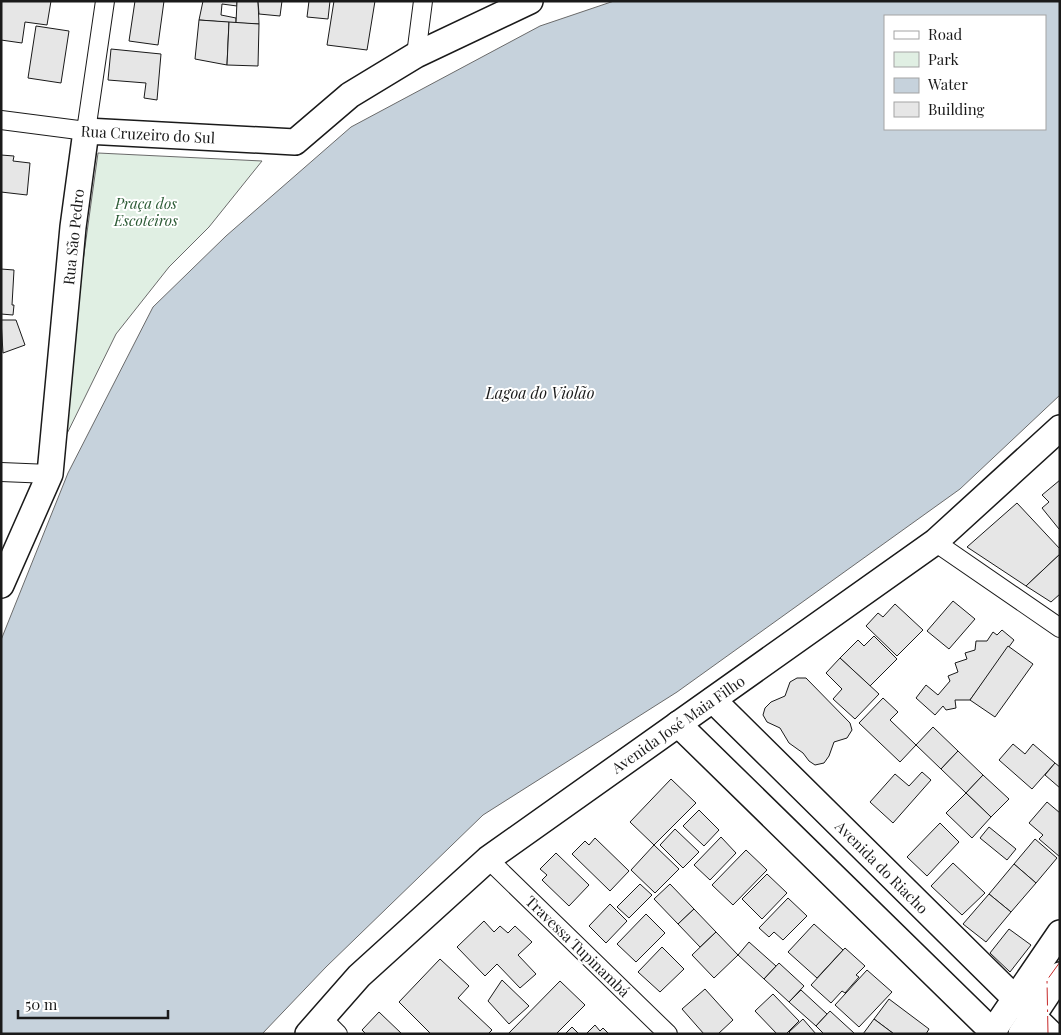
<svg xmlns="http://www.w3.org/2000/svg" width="1061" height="1035" font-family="'Playfair Display',serif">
<rect width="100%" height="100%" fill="#fff"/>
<polygon fill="#e0efe3" stroke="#6a6a6a" points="98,153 262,161 209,227 169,267 116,334 56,456"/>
<path fill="#c6d2dc" stroke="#6a6a6a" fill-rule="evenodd" d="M 614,1 L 1060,1 L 1060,395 L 960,489 L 677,692 L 483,815 L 326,967 L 262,1034 L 1,1034 L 1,640 L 68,473 L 153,307 L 226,236 L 351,127 L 540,26 ZM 885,16 L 1045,16 L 1045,129 L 885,129 Z"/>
<g fill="#e6e6e6" stroke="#1a1a1a">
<polygon points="1,1 51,1 47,25 25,22 22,43 1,40"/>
<polygon points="135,1 164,1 158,45 129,41"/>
<polygon points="203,1 237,1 237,6 222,4 221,15 236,18 236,23 199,20"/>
<polygon points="237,1 258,1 259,24 236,23"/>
<polygon points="258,1 282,1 280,16 259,14"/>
<polygon points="309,1 330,1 328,19 307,17"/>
<polygon points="334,1 375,1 367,50 327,45"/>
<polygon points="199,20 229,22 227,65 195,59"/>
<polygon points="229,22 259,24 258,66 227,65"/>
<polygon points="36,26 69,31 61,83 28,78"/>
<polygon points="111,49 161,54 157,100 144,98 146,83 108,80"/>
<polygon points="1,155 14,156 13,161 30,163 27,195 1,192"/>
<polygon points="1,269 14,270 12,305 14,305 13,315 1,314"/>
<polygon points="1,320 16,320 25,345 3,353"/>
<polygon points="1060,480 1060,529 1059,529 1042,508 1049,502 1042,495"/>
<polygon points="1017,503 1060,549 1060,554 1026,586 967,547"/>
<polygon points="1060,554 1060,594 1051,602 1026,586"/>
<polygon points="953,601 975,619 949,649 927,631"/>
<polygon points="895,604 923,630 897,656 866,626 878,613 883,617"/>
<polygon points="1002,630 1014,640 970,700 955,700 956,708 946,710 943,706 935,715 916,698 926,685 938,695 950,681 948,676 958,672 955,663 967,659 965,653 975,650 976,641 987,641 993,632 997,635"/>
<polygon points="874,636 897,659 870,686 840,658 858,640 864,646"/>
<polygon points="1008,646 1033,664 995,717 970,700"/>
<polygon points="840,658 879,694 855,719 833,699 842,689 826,673"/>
<polygon points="797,678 806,678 850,723 852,730 847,738 834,742 829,756 824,763 815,765 809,761 803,753 789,743 780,728 767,722 763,715 765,708 771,702 785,696 790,682"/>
<polygon points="883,698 898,712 890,720 916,745 900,762 859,723"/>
<polygon points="933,727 958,751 941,769 916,745"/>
<polygon points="1013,744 1025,754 1033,744 1055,763 1032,789 999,760"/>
<polygon points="958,751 983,775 966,793 941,769"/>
<polygon points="1055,763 1060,767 1060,788 1045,775"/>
<polygon points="922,772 931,780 893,823 870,802 895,774 909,786"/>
<polygon points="983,775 1009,799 991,817 966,793"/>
<polygon points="671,779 696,803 654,845 630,822"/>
<polygon points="966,793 991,817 972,838 946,813"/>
<polygon points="1047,802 1060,813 1060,857 1039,839 1043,835 1029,823"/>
<polygon points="699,810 719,830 704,846 683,826"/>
<polygon points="940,823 959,842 927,876 907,857"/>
<polygon points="989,827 1016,849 1007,860 980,838"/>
<polygon points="675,829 699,852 683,868 660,845"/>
<polygon points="721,837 736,853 710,880 694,865"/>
<polygon points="595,838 629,871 610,891 572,854 585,841 589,845"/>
<polygon points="1035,839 1057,858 1036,883 1014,864"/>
<polygon points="654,845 679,869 655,893 631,870"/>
<polygon points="746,850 767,870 733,905 712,885"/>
<polygon points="556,853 589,885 569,906 542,880 547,875 540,869"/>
<polygon points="953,863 985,893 962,915 931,886"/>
<polygon points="1014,864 1036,883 1011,912 989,894"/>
<polygon points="767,874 787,893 762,919 742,899"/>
<polygon points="640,884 652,895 629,918 617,907"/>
<polygon points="670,884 694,909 678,924 654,899"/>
<polygon points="989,894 1011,912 986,942 963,924"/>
<polygon points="788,898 807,916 783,940 774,932 769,937 759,928"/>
<polygon points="610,904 627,921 606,943 589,926"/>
<polygon points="694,909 716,932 700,947 678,924"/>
<polygon points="646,914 665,933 636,962 617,944"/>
<polygon points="484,921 494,932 500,926 508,933 515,926 532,942 518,955 536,974 520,988 497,964 485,976 457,947"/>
<polygon points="814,924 843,950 817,978 788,952"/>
<polygon points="1009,929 1031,945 1010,972 990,953"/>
<polygon points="716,932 738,955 714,978 692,955"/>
<polygon points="749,942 776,966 764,979 738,955"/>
<polygon points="662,947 684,969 660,992 638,972"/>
<polygon points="845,948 865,966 856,975 859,977 845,993 842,991 831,1003 811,985"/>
<polygon points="440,959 469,986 458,998 492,1030 488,1034 431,1034 399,1002"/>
<polygon points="779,963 804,986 789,1002 764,979"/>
<polygon points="867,970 892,992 859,1027 835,1005"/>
<polygon points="502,980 529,1006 509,1024 488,1001"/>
<polygon points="560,981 585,1005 556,1034 508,1034"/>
<polygon points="705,989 733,1020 718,1034 704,1034 682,1009"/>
<polygon points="801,990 827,1014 816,1026 789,1002"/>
<polygon points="773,994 799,1021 786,1034 777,1034 755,1011"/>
<polygon points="889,999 929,1029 926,1034 894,1034 874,1019"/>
<polygon points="830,1011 854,1033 854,1034 824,1034 816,1026"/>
<polygon points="379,1012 402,1034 366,1034 362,1030"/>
<polygon points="803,1019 816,1034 791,1034 789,1032"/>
<polygon points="874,1019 894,1034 863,1034"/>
<polygon points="595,1025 600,1031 603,1028 609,1034 586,1034"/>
<polygon points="572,1027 579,1034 565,1034"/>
</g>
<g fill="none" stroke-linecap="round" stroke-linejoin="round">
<defs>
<g id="street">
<polyline points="416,55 423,1"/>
<polyline points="1,120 86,131 105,1"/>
<polyline points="1,472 50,474"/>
<polyline points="935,542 1060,628"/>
<polyline points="488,859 668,1034"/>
<polyline points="323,1019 338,1034"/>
</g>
<g id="secondary">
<polyline points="1,585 50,474 73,227 86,131 295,142 350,95 416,55 530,1"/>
<polyline points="713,700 1051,1034"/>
<polyline points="678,724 995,1034"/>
<polyline points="308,1034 359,976 488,859 935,542 1060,428"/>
<polyline points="991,1034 1060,933"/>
<polyline points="1021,1034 1060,975"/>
</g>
</defs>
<use href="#street" stroke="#1a1a1a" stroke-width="20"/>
<use href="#secondary" stroke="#1a1a1a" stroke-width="28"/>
<use href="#street" stroke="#fff" stroke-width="18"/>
<use href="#secondary" stroke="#fff" stroke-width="25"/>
<polyline stroke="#c62828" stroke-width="1" stroke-dasharray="18 4 2.5 4" stroke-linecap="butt" points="1048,1034 1047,980 1060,962"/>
</g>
<g text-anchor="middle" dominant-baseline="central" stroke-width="4" stroke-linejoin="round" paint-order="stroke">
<g font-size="15" fill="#1a1a1a" stroke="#fff">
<text transform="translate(148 134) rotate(3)">Rua Cruzeiro do Sul</text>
<text transform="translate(73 237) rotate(-84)">Rua São Pedro</text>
<text transform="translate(678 724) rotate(-35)">Avenida José Maia Filho</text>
<text transform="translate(882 867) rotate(45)">Avenida do Riacho</text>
<text transform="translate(578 946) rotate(44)">Travessa Tupinambá</text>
</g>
<g font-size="15" font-style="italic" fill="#2b5a34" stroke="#fff">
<text x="146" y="203">Praça dos<tspan x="146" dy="17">Escoteiros</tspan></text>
</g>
<g font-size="16" font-style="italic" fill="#1a1a1a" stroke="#fff">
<text x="540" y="392">Lagoa do Violão</text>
</g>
</g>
<rect width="1061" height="1035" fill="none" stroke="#1a1a1a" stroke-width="5"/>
<rect x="884" y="15" width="162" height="115" fill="#ffffff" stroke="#a3a3a3"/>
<rect x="894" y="31" width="25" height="8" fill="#ffffff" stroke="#a3a3a3"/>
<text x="928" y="40" font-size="15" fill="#1a1a1a">Road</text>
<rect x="894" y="52" width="25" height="15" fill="#e0efe3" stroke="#a3a3a3"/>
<text x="928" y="65" font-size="15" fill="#1a1a1a">Park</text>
<rect x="894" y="78" width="25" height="15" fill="#c6d2dc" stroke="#a3a3a3"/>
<text x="928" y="90" font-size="15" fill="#1a1a1a">Water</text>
<rect x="894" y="102" width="25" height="15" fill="#e6e6e6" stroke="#a3a3a3"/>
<text x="928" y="115" font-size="15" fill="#1a1a1a">Building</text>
<path d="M18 1010v8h150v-8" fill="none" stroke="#1a1a1a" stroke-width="2.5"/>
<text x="25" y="1010" font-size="15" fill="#1a1a1a" stroke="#ffffff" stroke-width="4" paint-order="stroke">50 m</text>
</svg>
